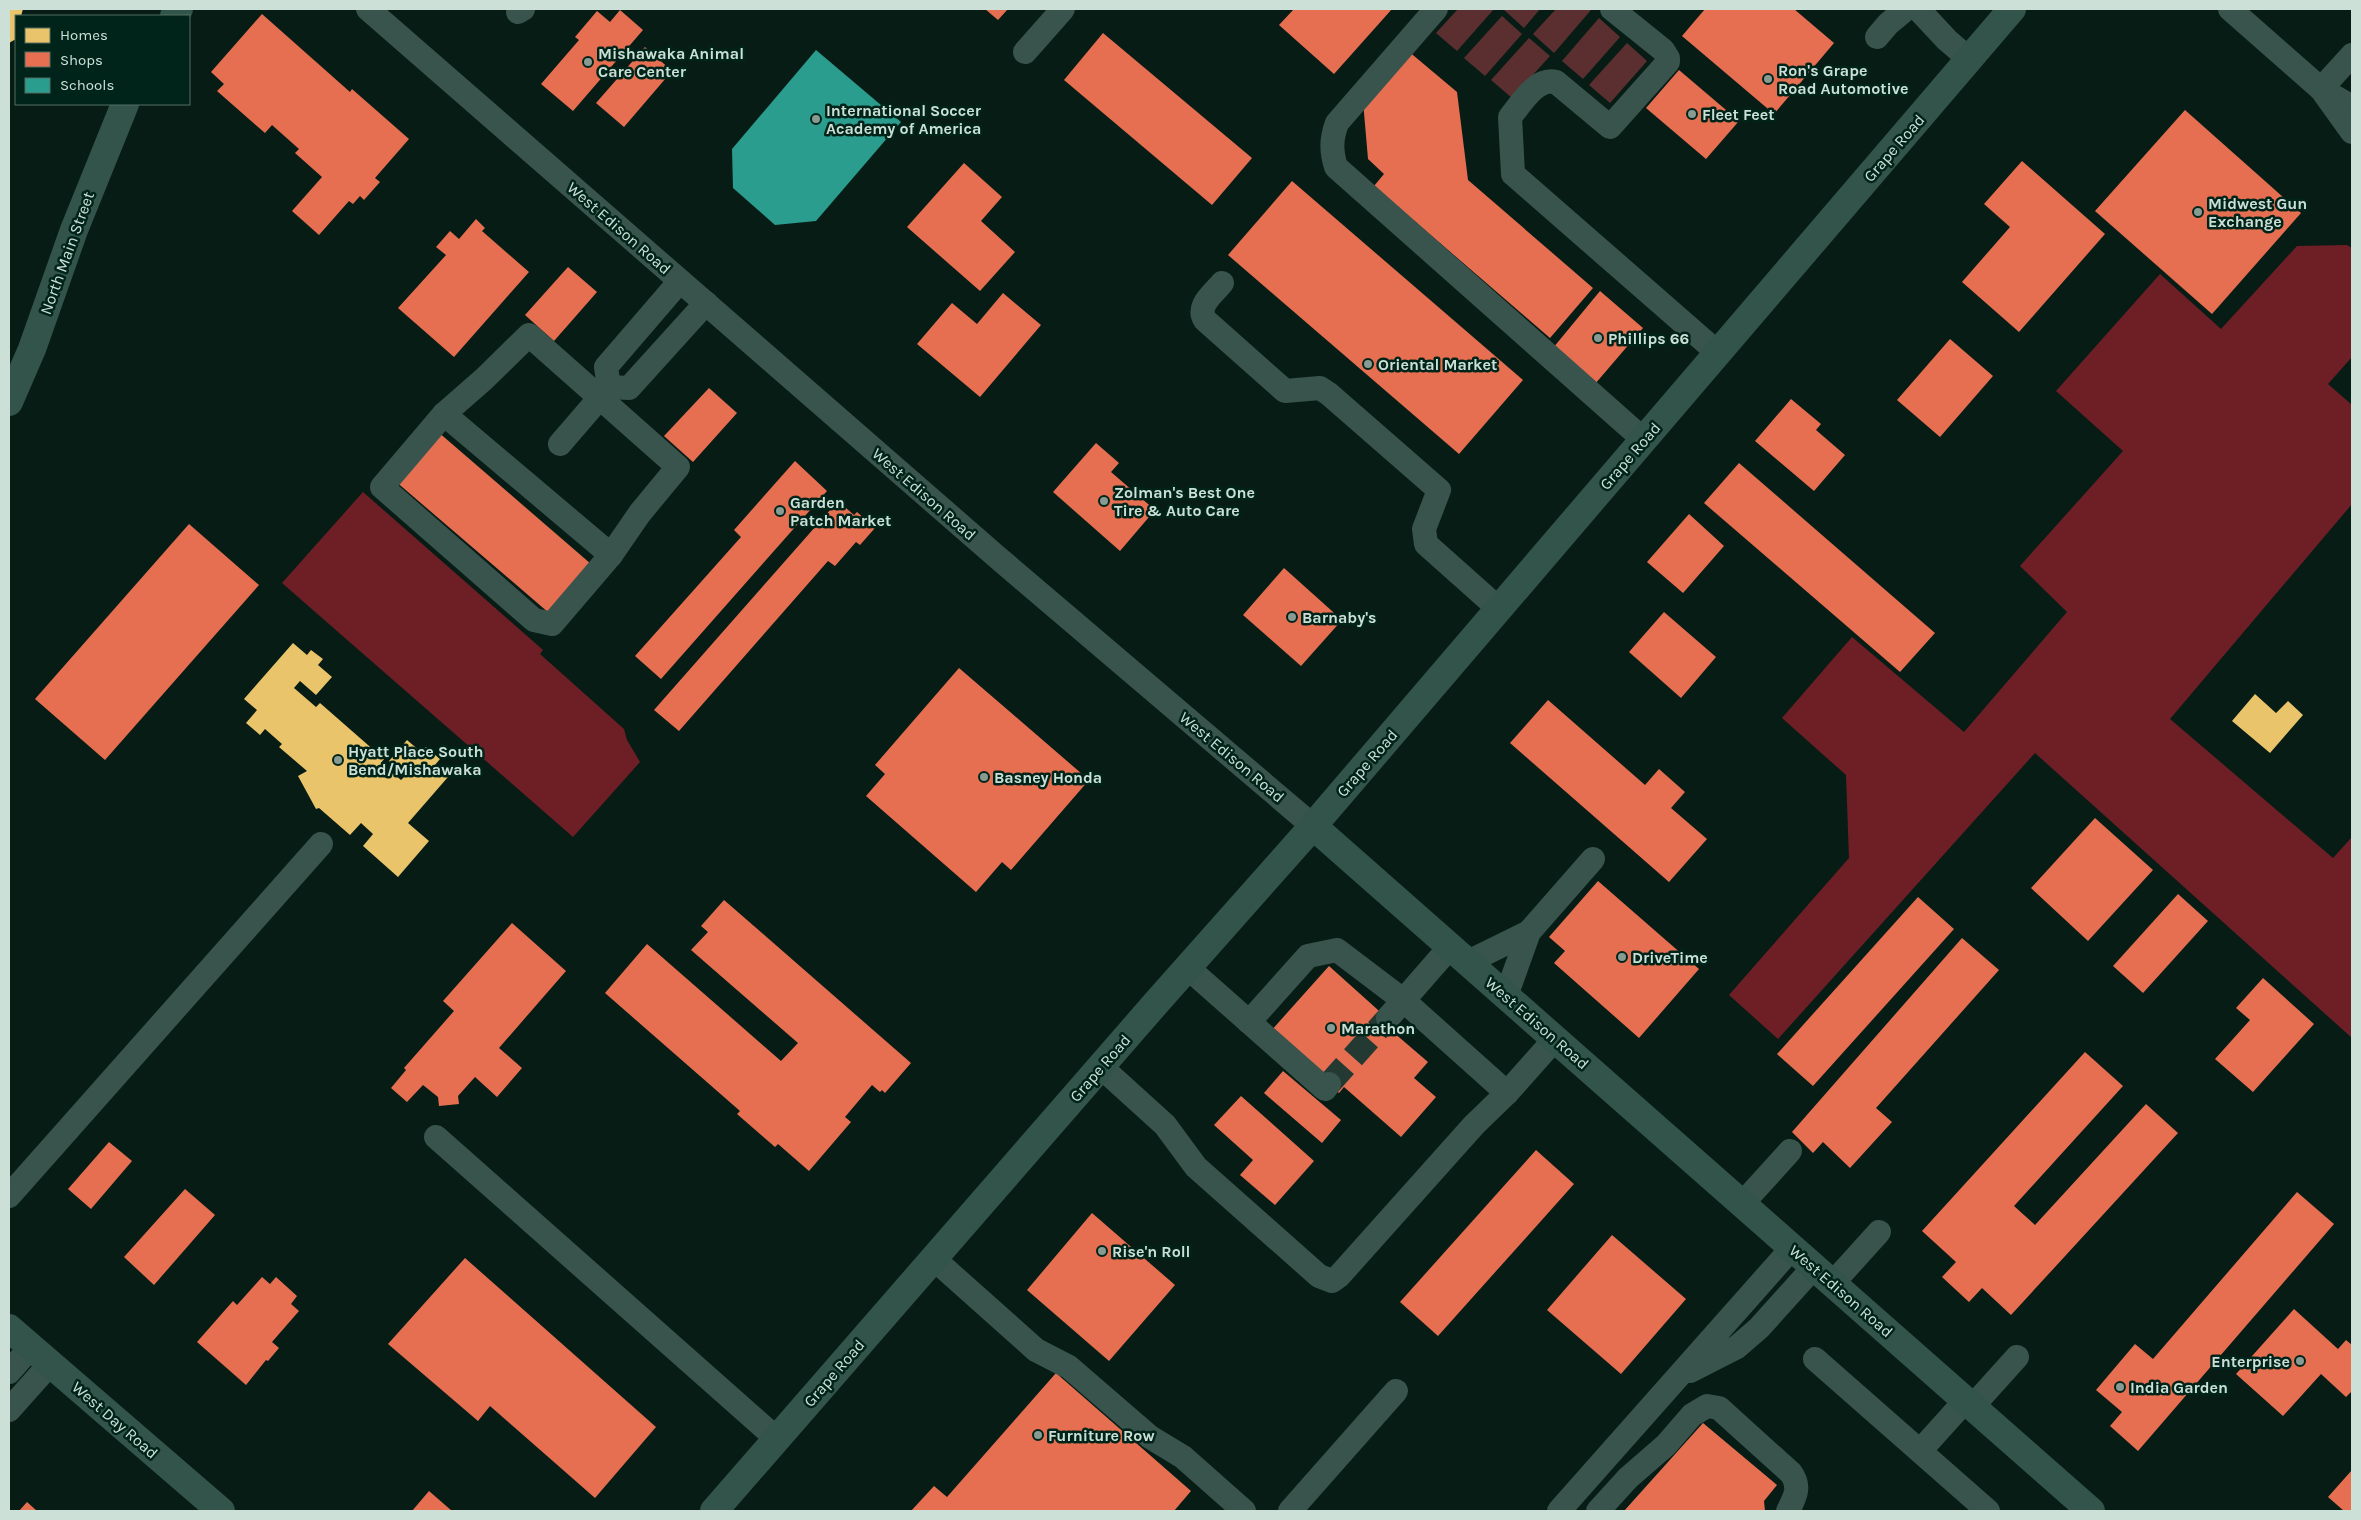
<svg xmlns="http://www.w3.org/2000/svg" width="2361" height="1520" font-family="Karla,sans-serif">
<rect width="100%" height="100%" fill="#081c16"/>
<g fill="#5b2f2f">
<polygon points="1458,9 1494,9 1457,51 1436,33"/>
<polygon points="1503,9 1540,9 1524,28"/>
<polygon points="1556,9 1591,10 1554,53 1533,34"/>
<polygon points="1502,16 1522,34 1485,76 1464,58"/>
<polygon points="1599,18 1620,37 1583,79 1562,61"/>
<polygon points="1529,38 1550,56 1512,98 1491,80"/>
<polygon points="1627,43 1647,61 1610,103 1589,85"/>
</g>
<g fill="#6e1f26">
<polygon points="2347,245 2352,248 2352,357 2328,384 2352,405 2352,504 2170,719 2333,858 2352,837 2352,1038 2035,753 1778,1039 1729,995 1849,858 1846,775 1782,718 1852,637 1964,732 2067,612 2020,566 2123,451 2056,391 2160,274 2221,329 2297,246"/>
<polygon points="363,492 543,650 540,654 624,729 627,740 640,762 573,837 282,583"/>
</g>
<g fill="#e9c46a">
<polygon points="9,9 23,9 21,16 16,16 16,39 9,43"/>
<polygon points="293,643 307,655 311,650 323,659 318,665 332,677 316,695 300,681 294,688 316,707 320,703 384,759 381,763 401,780 406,775 389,761 407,740 421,752 426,747 440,759 435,765 448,777 408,823 429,841 398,877 363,846 373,834 361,823 350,835 319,808 316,809 298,776 307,771 279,747 282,744 265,729 260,735 246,723 257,710 244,699"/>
<polygon points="2255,694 2276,713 2288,701 2303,715 2270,753 2232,721"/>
</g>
<g fill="#e76f51">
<polygon points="985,9 1008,9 998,20"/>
<polygon points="1294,9 1392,9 1334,74 1279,25"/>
<polygon points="1705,9 1794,9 1834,43 1774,114 1682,36"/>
<polygon points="620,10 643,30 573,111 541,84 579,40 575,37 597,11 610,22"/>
<polygon points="262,14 350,92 352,89 409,139 375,178 380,182 364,200 360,196 353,204 349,201 319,235 292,211 322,177 295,153 299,149 272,125 265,133 217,91 224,84 211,72"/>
<polygon points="1103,33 1252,158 1212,205 1064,80"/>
<polygon points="645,47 672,71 624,127 596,103"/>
<polygon points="1407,50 1457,92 1468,180 1593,288 1550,338 1374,186 1384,174 1368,159 1363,101"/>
<polygon points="1679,70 1739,121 1706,159 1646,108"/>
<polygon points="2185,110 2301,213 2212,314 2095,211"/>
<polygon points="2022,161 2105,234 2019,332 1962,282 2010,227 1984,204"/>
<polygon points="964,163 1002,197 981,221 1015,252 980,291 907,227"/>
<polygon points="1292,181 1523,380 1459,454 1228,255"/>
<polygon points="476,219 485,228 482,231 529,272 454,357 398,308 446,255 436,247 450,231 459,239"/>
<polygon points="568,267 597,292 554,341 525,315"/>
<polygon points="1600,291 1643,328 1595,384 1553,348"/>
<polygon points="1003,293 1041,325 980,397 917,344 952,303 977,324"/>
<polygon points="1950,339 1993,376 1940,437 1897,400"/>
<polygon points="709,388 737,413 693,462 664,436"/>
<polygon points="1791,399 1821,424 1816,430 1845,455 1814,491 1755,441"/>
<polygon points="437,431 591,564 549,613 394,480"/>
<polygon points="1096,443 1119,463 1111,472 1155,510 1120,551 1053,492"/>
<polygon points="795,461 827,491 661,679 635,656 741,537 734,530"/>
<polygon points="1739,463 1935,633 1900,672 1704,503"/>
<polygon points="838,501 854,515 857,512 875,528 860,545 856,542 835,566 828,561 679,731 654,710"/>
<polygon points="1689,514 1724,546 1683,593 1647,562"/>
<polygon points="189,524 259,585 105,760 35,699"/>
<polygon points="1284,568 1342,620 1301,666 1243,615"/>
<polygon points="1664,612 1716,657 1681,698 1629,652"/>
<polygon points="959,668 1089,780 1011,870 1002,862 976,892 866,796 885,774 875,765"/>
<polygon points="1548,700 1645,785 1659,769 1685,792 1671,808 1707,839 1669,882 1510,743"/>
<polygon points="2095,818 2153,870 2088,941 2031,888"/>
<polygon points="1598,881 1699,969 1639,1038 1554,963 1565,951 1549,937"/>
<polygon points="2178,894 2208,921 2143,993 2113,966"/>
<polygon points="1918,897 1954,929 1813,1086 1777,1054"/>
<polygon points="724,900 911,1063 885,1093 882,1090 880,1092 872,1085 845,1117 851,1122 809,1171 778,1144 775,1147 737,1114 740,1111 605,993 647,944 781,1061 798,1043 691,950 708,932 701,926"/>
<polygon points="512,923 566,971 499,1048 522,1068 497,1097 475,1077 458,1096 459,1104 439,1106 438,1097 423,1085 407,1102 391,1088 406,1070 404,1068 454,1011 443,1001"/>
<polygon points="1962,938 1999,970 1876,1108 1892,1122 1850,1168 1823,1142 1813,1153 1792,1132"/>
<polygon points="1329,966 1397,1027 1393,1032 1428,1062 1414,1078 1436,1097 1401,1137 1344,1087 1339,1093 1270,1032"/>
<polygon points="2263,978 2314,1024 2253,1092 2215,1059 2250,1020 2236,1008"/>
<polygon points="2085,1052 2123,1086 2014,1206 2035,1225 2146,1104 2178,1133 2011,1315 1982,1288 1969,1302 1942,1277 1956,1262 1922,1231"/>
<polygon points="1283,1071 1341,1120 1322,1143 1264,1093"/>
<polygon points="1241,1096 1314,1161 1275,1205 1240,1175 1253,1160 1214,1125"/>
<polygon points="109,1142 132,1161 91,1209 68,1189"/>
<polygon points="1536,1150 1574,1184 1438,1336 1400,1302"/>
<polygon points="185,1189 215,1215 154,1285 124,1257"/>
<polygon points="2297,1192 2334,1224 2138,1451 2110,1426 2122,1412 2096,1390 2135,1344 2153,1359"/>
<polygon points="1092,1213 1175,1285 1109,1361 1027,1290"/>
<polygon points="1612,1235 1686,1299 1621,1374 1547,1310"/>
<polygon points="465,1258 656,1427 595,1498 490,1406 478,1421 388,1344"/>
<polygon points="262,1277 270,1284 276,1277 297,1296 291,1304 299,1311 272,1342 279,1348 268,1361 266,1360 246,1385 197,1342 233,1301 237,1305"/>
<polygon points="2294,1309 2338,1349 2346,1340 2352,1345 2352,1391 2346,1397 2321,1374 2283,1416 2236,1374"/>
<polygon points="1056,1373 1191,1491 1174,1511 911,1511 934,1486 947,1497"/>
<polygon points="1703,1423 1777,1485 1764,1501 1765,1511 1624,1511"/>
<polygon points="2352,1470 2352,1511 2344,1511 2328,1497"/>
<polygon points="429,1491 452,1511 412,1511"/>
<polygon points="27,1502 37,1511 19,1511"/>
</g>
<polygon fill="#2a9d8f" points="816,50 901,122 816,221 775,225 733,188 732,149"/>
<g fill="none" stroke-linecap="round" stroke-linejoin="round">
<polyline stroke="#253933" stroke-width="24" stroke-dasharray="24 12" stroke-linecap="butt" points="1329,1084 1388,1018"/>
<g stroke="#39544c" stroke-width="24">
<polyline points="368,9 997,557 1313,826"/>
<path d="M 1436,9 L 1337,123 C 1331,139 1331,151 1336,167 L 1644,440"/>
<path d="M 1612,9 L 1663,50 L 1668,58 L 1668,62 L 1610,127 L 1556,82 C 1536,77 1521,104 1510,117 L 1513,174 L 1718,353"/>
<polyline points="1918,9 1947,40 1969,59"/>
<polyline points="2230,9 2321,89 2352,107"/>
<polyline points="518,12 523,9"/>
<polyline points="1877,37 1888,24 1906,9"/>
<polyline points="1025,52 1063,9"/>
<polyline points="2321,89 2352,55"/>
<polyline points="2324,93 2352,132"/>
<path d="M 1222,283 C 1213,294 1196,306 1205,320 L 1285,391 L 1320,388 L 1329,394 L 1439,490 L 1424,529 L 1426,544 L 1499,609"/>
<polygon points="529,335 678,467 640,513 611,555 444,414 484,379"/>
<polyline points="609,387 606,367 680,281"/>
<polyline points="444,414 382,487 534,620 552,624 611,555"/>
<polyline points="560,444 609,387 629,388 706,303"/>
<polyline points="1468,962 1529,932"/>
<polyline points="1188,968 1325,1089 1329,1084"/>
<polyline points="1506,996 1529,932 1593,859"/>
<polyline points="1388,1018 1450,947"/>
<polyline points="1249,1022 1308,956 1337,950 1403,1000 1507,1093"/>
<polyline points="1101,1067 1165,1125 1196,1167 1319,1276 1332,1281 1339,1276 1474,1125 1507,1093 1555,1039"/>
<polyline points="436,1137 777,1439"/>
<polyline points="9,1196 321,844"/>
<polyline points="1742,1204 1790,1151"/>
<polyline points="934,1259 1036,1350 1069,1367 1150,1437 1183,1457 1244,1511"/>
<polyline points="1832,1284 1879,1232"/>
<polyline points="1815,1359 1988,1511"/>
<polyline points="1690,1371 1737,1347 1759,1328 1814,1267"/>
<polyline points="9,1372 31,1347"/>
<polyline points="1972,1407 2017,1357"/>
<polyline points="9,1410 50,1364"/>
<polyline points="1920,1451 1965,1401"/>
<polyline points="1290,1511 1396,1391"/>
<polyline points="1559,1511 1792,1248"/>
<path d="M 1598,1511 L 1628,1478 L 1666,1445 L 1692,1415 L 1707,1406 L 1719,1408 L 1791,1473 C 1801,1487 1795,1497 1788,1511"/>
</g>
<g stroke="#32544a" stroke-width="28">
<polyline points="174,16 179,9"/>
<polyline points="9,402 32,349 74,230 125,104"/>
<polyline points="1313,826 2091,1511"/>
<polyline points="9,1328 221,1511"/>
<polyline points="714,1511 1156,1003 1313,826 2012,9"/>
</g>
</g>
<g fill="#879b93" stroke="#002419" stroke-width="2">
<circle cx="588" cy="62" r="5"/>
<circle cx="1768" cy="79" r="5"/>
<circle cx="1692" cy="114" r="5"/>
<circle cx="816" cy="119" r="5"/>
<circle cx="2198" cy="212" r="5"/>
<circle cx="1598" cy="338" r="5"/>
<circle cx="1368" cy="364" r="5"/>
<circle cx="1104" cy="501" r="5"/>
<circle cx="780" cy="511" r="5"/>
<circle cx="1292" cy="617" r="5"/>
<circle cx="338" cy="760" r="5"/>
<circle cx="984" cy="777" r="5"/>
<circle cx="1622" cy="957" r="5"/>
<circle cx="1331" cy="1028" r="5"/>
<circle cx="1102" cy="1251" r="5"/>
<circle cx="2300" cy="1361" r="5"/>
<circle cx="2120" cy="1387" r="5"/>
<circle cx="1038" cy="1435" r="5"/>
</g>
<g text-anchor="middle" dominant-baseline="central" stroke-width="5" stroke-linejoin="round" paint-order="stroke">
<g font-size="16" font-weight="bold" fill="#cce0d7" stroke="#002419" text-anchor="start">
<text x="598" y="53">Mishawaka Animal<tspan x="598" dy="18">Care Center</tspan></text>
<text x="1778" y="70">Ron's Grape<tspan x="1778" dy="18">Road Automotive</tspan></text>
<text x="826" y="110">International Soccer<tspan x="826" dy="18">Academy of America</tspan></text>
<text x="1702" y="114">Fleet Feet</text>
<text x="2208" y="203">Midwest Gun<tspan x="2208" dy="18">Exchange</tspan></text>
<text x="1608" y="338">Phillips 66</text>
<text x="1378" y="364">Oriental Market</text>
<text x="1114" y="492">Zolman's Best One<tspan x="1114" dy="18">Tire &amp; Auto Care</tspan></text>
<text x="790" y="502">Garden<tspan x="790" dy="18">Patch Market</tspan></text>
<text x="1302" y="617">Barnaby's</text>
<text x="348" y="751">Hyatt Place South<tspan x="348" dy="18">Bend/Mishawaka</tspan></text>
<text x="994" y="777">Basney Honda</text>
<text x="1632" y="957">DriveTime</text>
<text x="1341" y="1028">Marathon</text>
<text x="1112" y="1251">Rise'n Roll</text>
<text x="2290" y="1361" text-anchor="end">Enterprise</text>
<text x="2130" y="1387">India Garden</text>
<text x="1048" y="1435">Furniture Row</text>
</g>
<g font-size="16" fill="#cce0d7" stroke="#002419">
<text transform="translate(1894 148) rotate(-49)">Grape Road</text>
<text transform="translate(619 228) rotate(41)">West Edison Road</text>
<text transform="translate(67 253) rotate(-70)">North Main Street</text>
<text transform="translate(1630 456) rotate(-49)">Grape Road</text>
<text transform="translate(924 494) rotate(41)">West Edison Road</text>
<text transform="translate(1232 757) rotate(40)">West Edison Road</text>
<text transform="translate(1367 763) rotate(-49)">Grape Road</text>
<text transform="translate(1537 1023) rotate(41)">West Edison Road</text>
<text transform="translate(1100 1068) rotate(-49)">Grape Road</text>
<text transform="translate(1841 1291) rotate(41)">West Edison Road</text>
<text transform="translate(834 1373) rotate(-49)">Grape Road</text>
<text transform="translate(115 1420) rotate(41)">West Day Road</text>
</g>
</g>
<rect width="2361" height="1520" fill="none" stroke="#cce0d7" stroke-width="20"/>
<rect x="15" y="15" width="175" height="90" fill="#002419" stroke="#526f65"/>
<rect x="25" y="28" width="25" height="15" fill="#e9c46a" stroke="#526f65"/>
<text x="60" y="40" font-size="15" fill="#cce0d7">Homes</text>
<rect x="25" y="52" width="25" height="15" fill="#e76f51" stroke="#526f65"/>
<text x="60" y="65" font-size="15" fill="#cce0d7">Shops</text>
<rect x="25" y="78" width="25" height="15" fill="#2a9d8f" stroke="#526f65"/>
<text x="60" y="90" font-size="15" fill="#cce0d7">Schools</text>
</svg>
